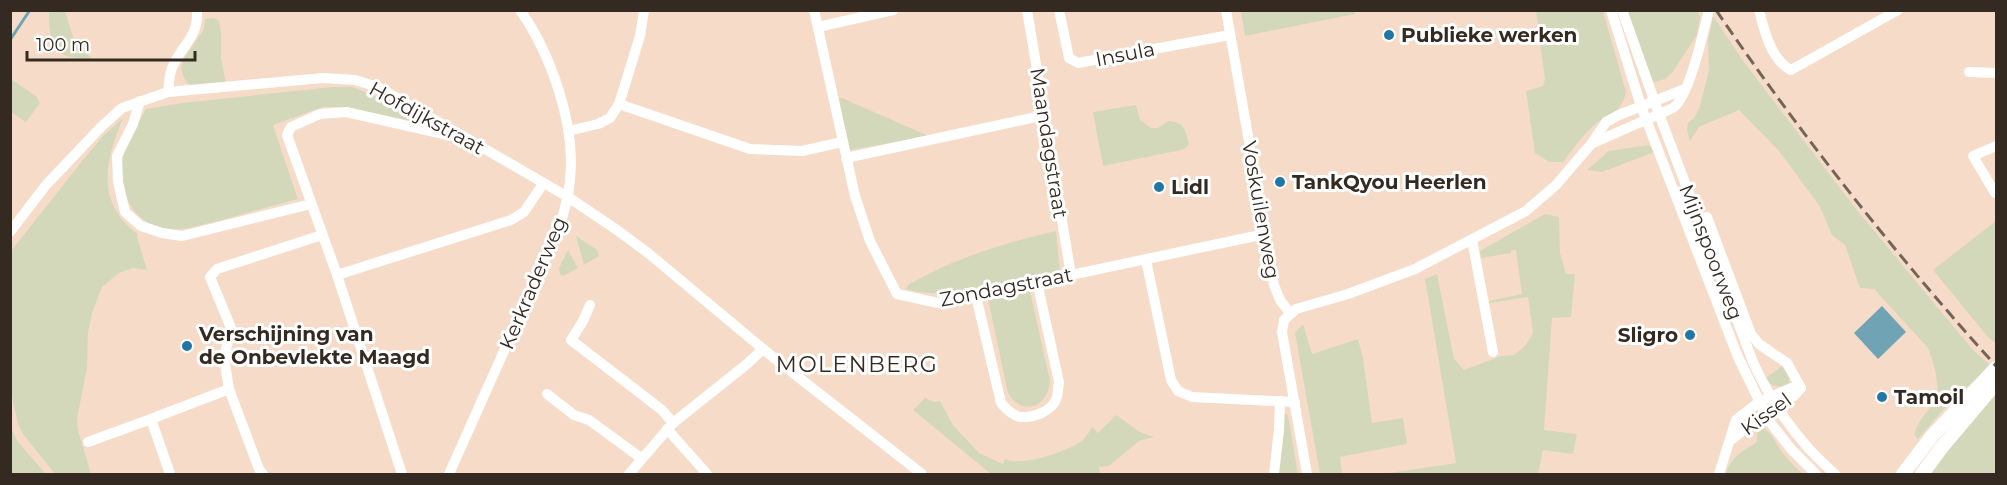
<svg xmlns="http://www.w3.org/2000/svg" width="2007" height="485" font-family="Montserrat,sans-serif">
<rect width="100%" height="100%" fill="#f6dcc8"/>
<g fill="#d4d8bb">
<path d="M 49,11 L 65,11 L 74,40 L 91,58 C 51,60 49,44 49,11 Z"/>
<polygon points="1354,11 1355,14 1245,36 1241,11"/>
<path d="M 1536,11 L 1603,11 L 1626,92 C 1621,116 1605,114 1591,128 C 1581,138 1572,150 1563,162 L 1549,162 L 1535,153 L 1526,91 L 1543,86 L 1545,79 Z"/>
<polygon points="1628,11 1698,11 1700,17 1697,35 1672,73 1665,79 1654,82 1652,79"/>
<path d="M 1713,16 L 1744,62 L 1856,209 L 1973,350 L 1991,366 L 1951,401 L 1918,439 L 1914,435 C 1917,420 1929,412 1935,399 C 1941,385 1933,361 1928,348 L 1874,289 L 1860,288 L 1845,245 L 1832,235 L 1819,205 L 1779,151 L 1739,110 L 1699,127 L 1690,141 L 1687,130 L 1688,123 L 1694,118 L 1699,109 L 1709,70 L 1708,41 Z"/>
<polygon points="214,18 219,21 221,32 221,58 226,83 194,86 187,83 183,76 181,69 183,60 204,29 205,19"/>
<polygon points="11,79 37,97 40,103 26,122 11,112"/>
<path d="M 333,87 L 352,87 L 370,94 L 439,131 L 337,107 L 323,107 L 273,125 L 298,199 C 270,207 242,214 214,222 C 199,225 184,231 169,229 C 150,227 133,216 127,198 C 114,158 127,144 146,109 L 182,103 Z"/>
<polygon points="842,98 929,136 850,150 837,99"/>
<path d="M 1136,105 L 1140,120 L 1151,128 L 1158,128 L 1168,121 C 1185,122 1185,129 1189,144 L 1186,148 L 1181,150 L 1103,166 L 1093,112 Z"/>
<path d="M 123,118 C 105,161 95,202 138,234 L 137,237 L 147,270 L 133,268 L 119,273 L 102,287 L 92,313 L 88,333 L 87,368 L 77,419 L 78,430 L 91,474 L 55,474 L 23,434 L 18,424 L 11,392 L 11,251 L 83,160 L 103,136 Z"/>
<polygon points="1649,145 1654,152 1602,172 1587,170 1609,151"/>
<polygon points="1545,214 1559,217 1560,253 1566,274 1575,274 1571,317 1552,318 1544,430 1577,434 1573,454 1543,450 1538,474 1383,474 1456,463 1425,279 1437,274 1454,359 1464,370 1501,356 1514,355 1526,345 1533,333 1528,297 1489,303 1489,301 1522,294 1516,250 1511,250 1511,253 1481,258 1480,251"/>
<polygon points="1996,221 1996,344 1988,337 1933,270"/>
<path d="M 1056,231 L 1060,271 C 1022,280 941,302 906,289 L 908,285 C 955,258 1003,243 1056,231 Z"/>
<polygon points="576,236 597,250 599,256 584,265"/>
<polygon points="568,250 578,268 563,276 560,274 559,268"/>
<path d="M 1030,291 L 1050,381 C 1048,409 1021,416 1008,393 L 988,299 Z"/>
<polygon points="1303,324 1312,354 1358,339 1363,358 1372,423 1403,418 1407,444 1340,457 1342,474 1320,474 1295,333"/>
<path d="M 1782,366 C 1786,372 1792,379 1788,385 C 1777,388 1772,387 1766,378 Z"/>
<polygon points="1996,389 1996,474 1929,474"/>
<path d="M 925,398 L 934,402 L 940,401 L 953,425 L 979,453 L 1003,464 L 1005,459 C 1021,467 1065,452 1080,442 C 1085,439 1089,432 1092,427 L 1098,433 L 1116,415 L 1140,432 L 1154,437 L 1139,441 L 1109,466 L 1099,467 L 1100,474 L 991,474 L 913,410 Z"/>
<polygon points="1283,412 1288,416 1298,474 1276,474"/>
<polygon points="10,426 18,442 46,474 11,474"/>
<path d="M 1761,427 C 1772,431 1774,441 1780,449 C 1786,458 1795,467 1803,474 L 1726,474 C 1731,456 1742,452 1757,442 L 1757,432 Z"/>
</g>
<polygon fill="#70a4b5" points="1882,306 1906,332 1878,359 1854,333"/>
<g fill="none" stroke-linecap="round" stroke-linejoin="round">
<polyline stroke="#70a4b5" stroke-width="3" points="10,40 30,10"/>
<g stroke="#fff" stroke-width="10">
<polyline points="814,10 855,196 870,241 897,294 938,303 1265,234"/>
<polyline points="1027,10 1071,275"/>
<polyline points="1059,10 1069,58 1078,63 1230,35"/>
<polyline points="1226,10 1274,285 1280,300 1290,313"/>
<polyline points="1611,10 1641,106 1738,357 1769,421 1792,450 1816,474"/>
<path d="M 1622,10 L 1659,114 L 1753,362 C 1772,404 1800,444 1835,474"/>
<path d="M 1759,10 C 1764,30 1771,60 1791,70 L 1898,10"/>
<polyline points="818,27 893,10"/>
<polyline points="1969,72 1996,73"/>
<path d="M 168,92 C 169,84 169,75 172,68 C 181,45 199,38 197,10"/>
<polyline points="140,101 133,124 117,156 118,182 125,212 141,226 162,233 182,236 311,204"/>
<polyline points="619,104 750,149 802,151 842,142"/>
<polyline points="568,131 598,124 610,118 619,104 640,36 644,10"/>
<path d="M 1593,143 L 1673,108 C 1690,96 1703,32 1709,10"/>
<polyline points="846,158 1045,115"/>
<polyline points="1995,193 1973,156 1996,146"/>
<polyline points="1707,217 1751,334 1759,344 1787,363 1801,388"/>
<polyline points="10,232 46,185 101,127 122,108 168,92 323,78 355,80 378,87 568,197 617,230 648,253 774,358 922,474"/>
<polyline points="1472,240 1493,352"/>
<polyline points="1146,260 1171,380 1178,391 1192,397 1295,402"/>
<polyline points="337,275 511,220 524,212 543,184"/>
<path d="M 976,296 L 1001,403 C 1006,409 1012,415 1020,417 C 1034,418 1053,411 1057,397 C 1058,393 1058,387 1059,382 L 1037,282"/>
<polyline points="590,305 583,321 571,340 662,410 673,423"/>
<polyline points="547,394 574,415 589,420 641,458"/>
<polyline points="667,429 707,474"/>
<polyline points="1731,440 1765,413 1794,396 1801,388"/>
<polyline points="88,442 151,419"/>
<polyline points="170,474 151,419 229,389"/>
<polyline points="263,474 259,469 229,389 224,358 231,328 210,277 217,269 322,235"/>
<polyline points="402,474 337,275 287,135 291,127 320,114 346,112 457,137"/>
<path d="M 449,474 L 559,228 C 564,212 569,196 570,179 C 576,125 551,54 520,10"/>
<polyline points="629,474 673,423 747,364 763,349"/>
<polyline points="1274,474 1279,430 1280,401"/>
<polyline points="1307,474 1282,332 1284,320 1296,309 1348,294 1415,269 1526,211 1556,185 1592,143 1606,122 1619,115 1685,89"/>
<polyline points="1719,474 1736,420 1759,402 1791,388 1801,388"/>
</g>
<g stroke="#fff" stroke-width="14">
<polyline points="1903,474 1932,436 1996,368"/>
<polyline points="1922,474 1942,447 1996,383"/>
</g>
<path stroke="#746559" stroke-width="3" stroke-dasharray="12 6" stroke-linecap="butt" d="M 1716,10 C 1801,135 1895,254 1996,366"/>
</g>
<g fill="#2276a6" stroke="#fff" stroke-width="2">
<circle cx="1389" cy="35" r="6"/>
<circle cx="1280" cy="182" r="6"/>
<circle cx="1159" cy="187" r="6"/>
<circle cx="1690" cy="335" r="6"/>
<circle cx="187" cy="346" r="6"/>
<circle cx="1882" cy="397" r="6"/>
</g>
<g text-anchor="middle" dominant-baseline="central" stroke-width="6" stroke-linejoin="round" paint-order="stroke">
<g font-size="20" font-weight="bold" fill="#342a22" stroke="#fff" text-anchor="start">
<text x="1401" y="35">Publieke werken</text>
<text x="1292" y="182">TankQyou Heerlen</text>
<text x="1171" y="187">Lidl</text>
<text x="199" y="334">Verschijning van<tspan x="199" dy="23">de Onbevlekte Maagd</tspan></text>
<text x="1678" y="335" text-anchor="end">Sligro</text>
<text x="1894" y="397">Tamoil</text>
</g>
<g font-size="20" fill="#342a22" stroke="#fff">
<text transform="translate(1125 54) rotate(-11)">Insula</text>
<text transform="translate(427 118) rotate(29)">Hofdijkstraat</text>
<text transform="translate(1049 143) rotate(81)">Maandagstraat</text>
<text transform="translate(1261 210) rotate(80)">Voskuilenweg</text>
<text transform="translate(1711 252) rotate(69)">Mijnspoorweg</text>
<text transform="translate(533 283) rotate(-67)">Kerkraderweg</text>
<text transform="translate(1006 287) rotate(-11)">Zondagstraat</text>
<text transform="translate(1766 414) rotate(-36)">Kissel</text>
</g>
<g font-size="22" letter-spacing="1.5" fill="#342a22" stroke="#fff">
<text x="857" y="364">MOLENBERG</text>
</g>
</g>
<rect width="2007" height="485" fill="none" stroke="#342a22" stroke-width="24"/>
<path d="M27 51v9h168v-9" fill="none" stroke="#342a22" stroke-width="3"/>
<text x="36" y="51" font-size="18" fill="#342a22" stroke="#ffffff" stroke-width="4.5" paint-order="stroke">100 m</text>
</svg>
